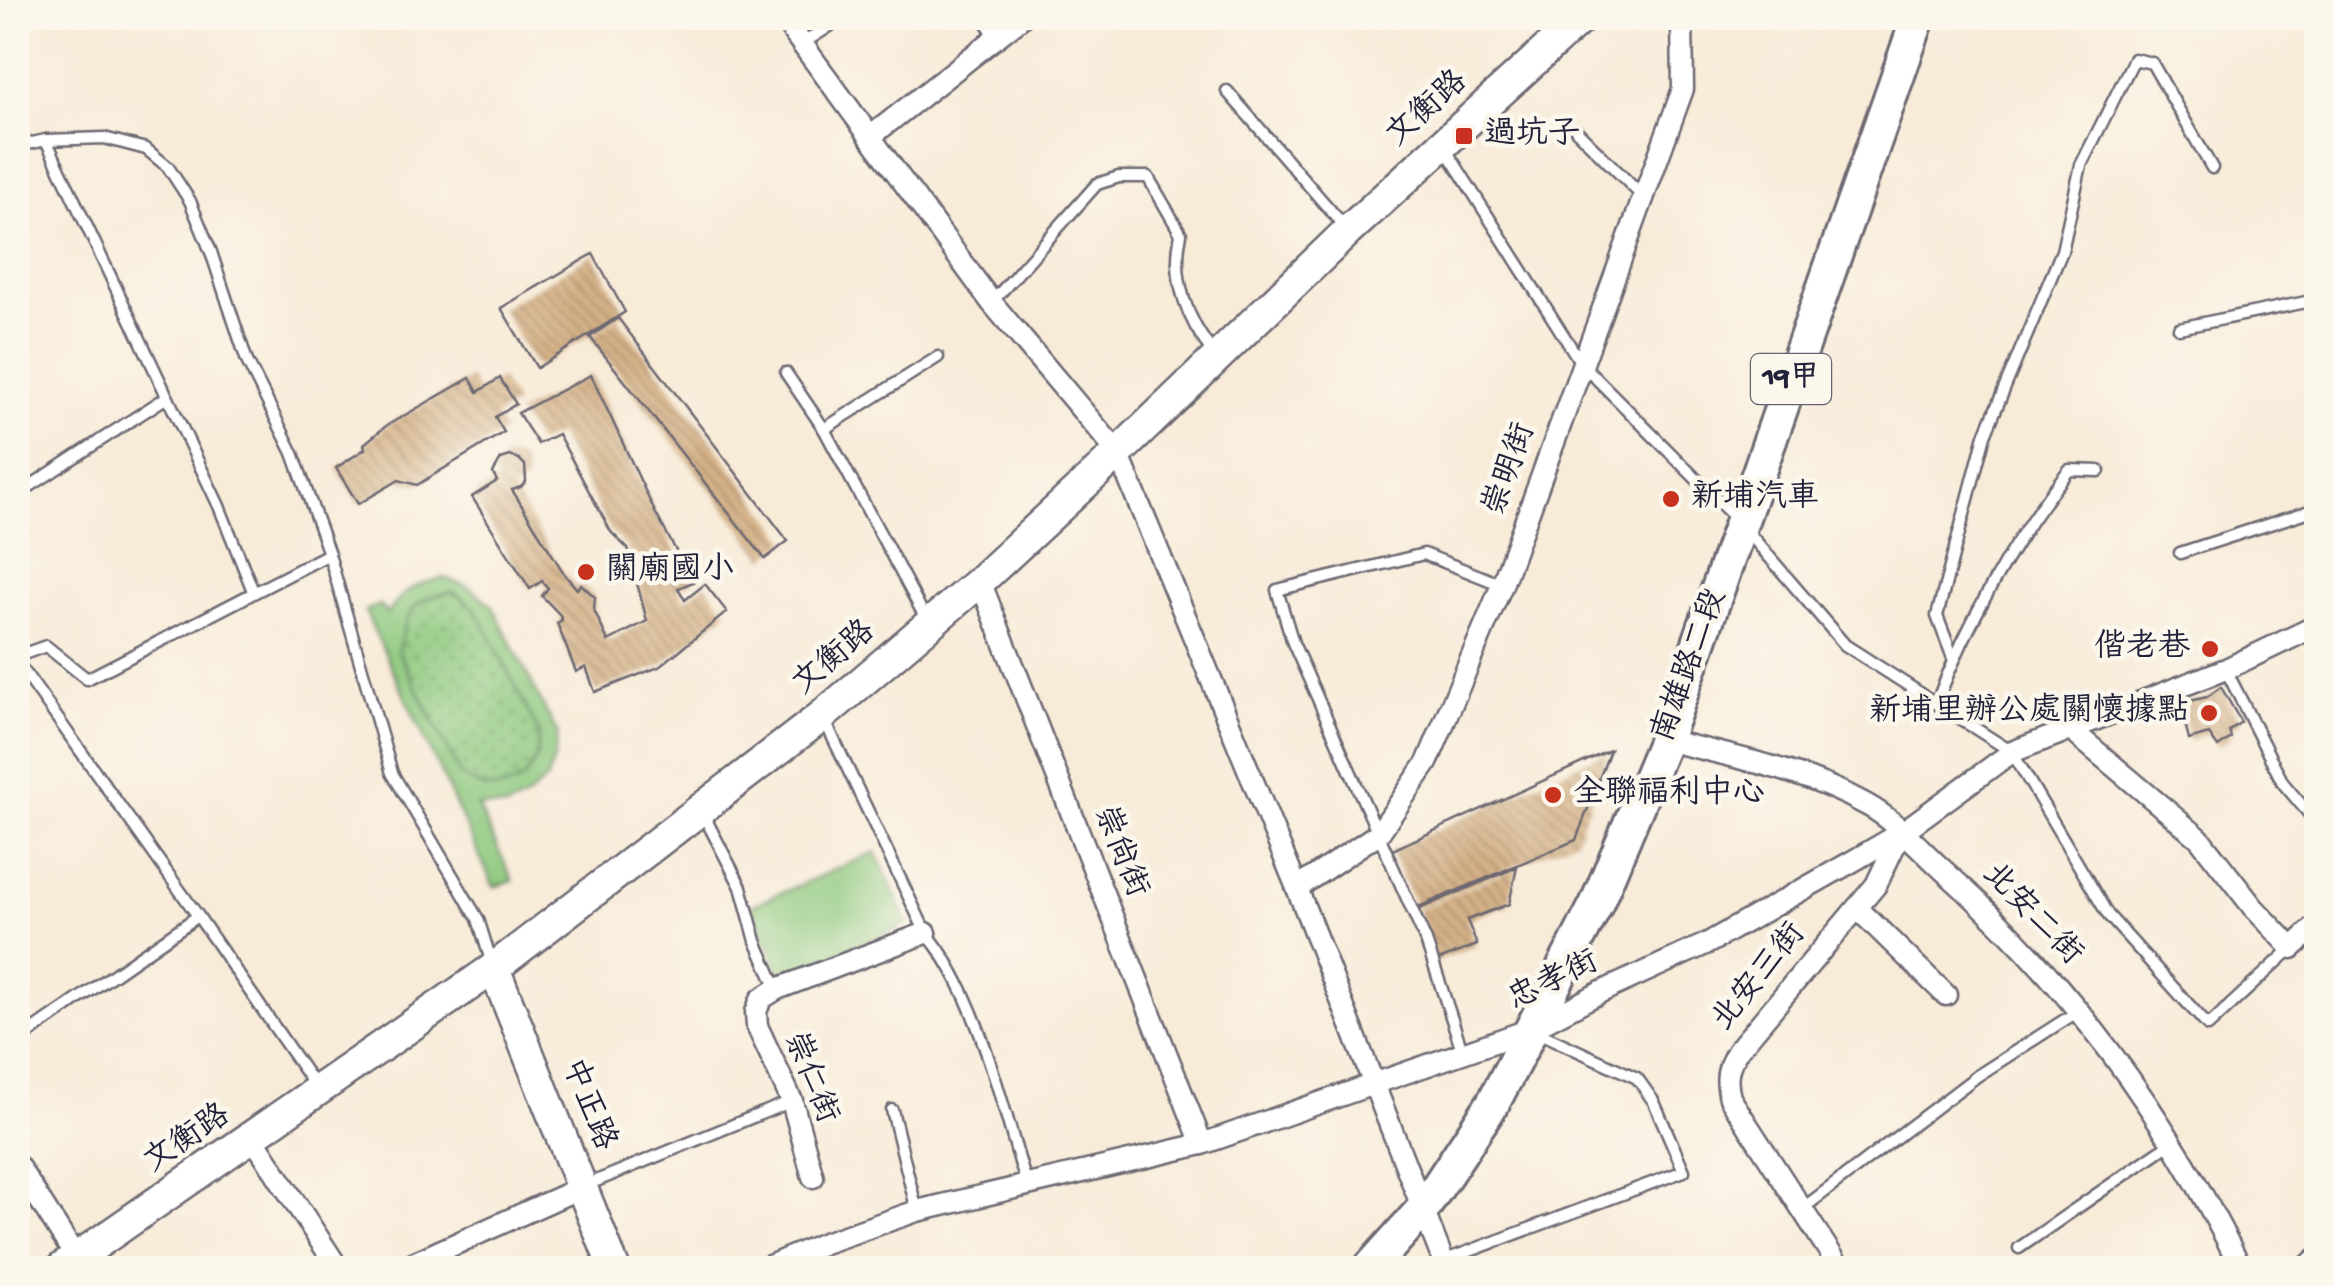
<svg xmlns="http://www.w3.org/2000/svg" width="2334" height="1286" font-family="'Gochi Hand','LXGW WenKai TC',sans-serif">
<defs>
<pattern id="grass-dots" width="8" height="8" patternUnits="userSpaceOnUse" patternTransform="scale(2.5)"><rect width="8" height="8" fill="#8dc87e"/><path d="M2 2h.1M6 6h.1" fill="none" stroke="#73a268" stroke-width="1.8" stroke-linecap="round"/></pattern>
<pattern id="building-back-hatch" width="6" height="6" patternUnits="userSpaceOnUse" patternTransform="scale(2.5)"><rect width="6" height="6" fill="#d5b288"/><path d="M-1 5l2 2M0 0l6 6M5-1l2 2" fill="none" stroke="#ac9070"/></pattern>
</defs>
<rect width="100%" height="100%" fill="#fbf7ec"/>
<filter id="ink" filterUnits="userSpaceOnUse"><feTurbulence type="fractalNoise" baseFrequency=".01" numOctaves="2"/><feDisplacementMap in="SourceGraphic" scale="20" xChannelSelector="R" yChannelSelector="G"/><feConvolveMatrix kernelMatrix="1 2 1 2 8 2 1 2 1" color-interpolation-filters="sRGB"/></filter>
<filter id="wash" filterUnits="userSpaceOnUse"><feTurbulence type="fractalNoise" baseFrequency=".0048" numOctaves="4" result="noise"/><feDisplacementMap in="SourceGraphic" scale="40" xChannelSelector="R" yChannelSelector="G"/><feGaussianBlur stdDeviation="2.25" result="paint"/><feColorMatrix in="noise" values="0 0 0 0 0 0 0 0 0 0 0 0 0 0 0 0 0 1.4 0 .05"/><feComposite in="paint" operator="in"/></filter>
<g filter="url(#wash)">
<rect width="100%" height="100%" fill="#f8ebd8"/>
<path fill="url(#grass-dots)" stroke="#58755c" stroke-width="2.5" d="M 454,592 L 476,609 L 540,733 L 537,758 L 523,780 L 504,788 L 484,788 L 461,776 L 398,651 C 410,607 407,600 454,592 Z"/>
<g fill="#8dc87e" stroke="#58755c" stroke-width="2.5" fill-rule="evenodd">
<path d="M 444,578 L 469,587 L 492,605 L 558,735 L 554,760 L 546,780 L 526,798 L 506,808 L 478,806 L 513,881 L 494,887 L 365,611 L 380,605 L 387,614 C 406,589 414,584 444,578 ZM 454,592 L 476,609 L 539,733 L 537,758 L 523,780 L 504,788 L 484,788 L 461,776 L 398,651 C 409,609 409,599 454,592 Z"/>
<polygon points="876,852 908,924 782,978 751,906"/>
</g>
<g id="blocks">
<g fill="url(#building-back-hatch)">
<polygon points="593,254 625,312 537,368 501,308"/>
<polygon points="618,318 788,541 765,559 590,337"/>
<polygon points="591,375 655,512 693,582 678,588 685,600 705,584 727,612 659,667 595,692 586,667 576,672 557,623 562,620 560,615 542,596 548,588 542,581 530,589 472,497 497,481 493,473 501,459 510,456 519,459 525,465 526,481 521,487 512,490 565,575 577,589 581,584 595,597 594,610 608,641 647,621 628,549 611,532 558,434 538,444 518,413"/>
<polygon points="470,378 478,392 500,378 516,404 495,417 504,432 417,485 399,480 358,504 336,468 365,449 364,444 386,426"/>
<polygon points="2221,687 2241,722 2229,731 2231,738 2218,747 2209,734 2189,740 2180,703 2207,697"/>
<polygon points="1610,750 1576,840 1416,908 1390,851"/>
<polygon points="1517,867 1509,904 1467,920 1477,945 1436,961 1417,910"/>
</g>
</g>
</g>
<g filter="url(#ink)">
<use href="#blocks" fill-opacity="0" stroke="#6d6872" stroke-width="2.5"/>
<g fill="none" stroke-linecap="round" stroke-linejoin="round">
<defs>
<g id="lane">
<polyline points="983,18 996,37"/>
<polyline points="802,44 842,18"/>
<polyline points="1227,91 1344,226"/>
<polyline points="1576,130 1643,197"/>
<polyline points="46,140 219,506 253,591"/>
<polyline points="18,146 46,140 104,138 146,149 168,167 190,201 211,252 247,361 293,453 329,554 392,773 478,919 492,964"/>
<polyline points="1444,147 1581,363 1741,524 1845,645 2012,752 2108,915 2208,1026 2292,948"/>
<path d="M 992,302 L 1097,184 L 1119,177 L 1148,177 L 1181,234 C 1171,279 1187,321 1215,355"/>
<polyline points="2179,328 2316,300"/>
<polyline points="786,373 824,429 926,619"/>
<polyline points="824,429 938,357"/>
<polyline points="18,494 167,397"/>
<polyline points="2180,553 2316,509"/>
<polyline points="18,656 46,646 87,679 329,554"/>
<polyline points="1953,658 1937,616 1985,435 2062,251 2081,165 2134,59 2152,63 2212,168"/>
<polyline points="18,663 198,916"/>
<polyline points="2226,670 2283,783 2316,822"/>
<path d="M 1936,704 C 1966,625 2015,536 2069,470 L 2099,471"/>
<path d="M 825,721 L 926,933 C 977,990 1003,1110 1027,1185"/>
<polyline points="703,814 741,887 756,941 777,989"/>
<polyline points="18,1041 198,916 315,1086"/>
<polyline points="1463,1053 1426,941 1293,643 1277,590 1424,554 1502,585"/>
<polyline points="892,1110 917,1211"/>
<polyline points="584,1186 792,1101"/>
<polyline points="1802,1209 1977,1076 2080,1010"/>
<polyline points="2019,1248 2171,1143"/>
<polyline points="1443,1261 1684,1171 1654,1102 1637,1078 1537,1032"/>
</g>
<g id="street">
<polyline points="783,18 992,303 1118,453 1297,888 1446,1268"/>
<polyline points="870,137 1021,18"/>
<polyline points="980,581 1202,1144"/>
<polyline points="2071,730 2199,838 2253,907 2292,948 2316,926"/>
<path d="M 1665,740 C 1734,757 1805,770 1867,805 C 1895,820 1919,848 1942,869 C 2072,984 2165,1114 2241,1268"/>
<polyline points="1297,888 1379,833 1427,763 1502,585 1683,89 1682,18"/>
<polyline points="1857,908 1946,995"/>
<polyline points="253,1138 338,1268"/>
<polyline points="18,1166 81,1265"/>
<polyline points="813,1177 792,1101 757,1026 756,1012 761,999 777,989 926,933"/>
<polyline points="402,1268 582,1187"/>
<polyline points="765,1268 824,1243 917,1211 1202,1144 1531,1029 1601,992 1708,943 1853,861 1901,833 2012,752 2226,669 2316,626"/>
<path d="M 1840,1268 L 1730,1098 C 1725,1078 1727,1067 1738,1050 L 1876,885 L 1900,834"/>
<polyline points="2306,1268 2316,1259"/>
</g>
<g id="secondary">
<polyline points="494,968 614,1268"/>
<polyline points="62,1268 494,968 822,716 980,581 1118,453 1348,231 1581,18"/>
</g>
<polyline id="primary" points="1370,1268 1423,1209 1493,1103 1596,905 1665,740 1918,18"/>
</defs>
<use href="#lane" stroke="#6d6872" stroke-width="15"/>
<use href="#street" stroke="#6d6872" stroke-width="25"/>
<use href="#secondary" stroke="#6d6872" stroke-width="35"/>
<use href="#primary" stroke="#6d6872" stroke-width="38"/>
<use href="#lane" stroke="#fff" stroke-width="10"/>
<use href="#street" stroke="#fff" stroke-width="20"/>
<use href="#secondary" stroke="#fff" stroke-width="30"/>
<use href="#primary" stroke="#fff" stroke-width="32"/>
</g>
</g>
<g fill="#c8321e" stroke="#fbf7ec" stroke-width="4">
<rect x="1454" y="126" width="20" height="20" rx="5"/>
<circle cx="1671" cy="499" r="10"/>
<circle cx="586" cy="572" r="10"/>
<circle cx="2210" cy="649" r="10"/>
<circle cx="2209" cy="713" r="10"/>
<circle cx="1553" cy="795" r="10"/>
</g>
<g text-anchor="middle" dominant-baseline="central" stroke-width="9" stroke-linejoin="round" paint-order="stroke">
<rect fill="#fbf7ec" stroke="#636270" stroke-width="2.5" x="1751" y="354" width="80" height="50" rx="8"/>
<g font-size="30" font-weight="bold" fill="#22223b">
<text x="1791" y="379">19甲</text>
</g>
<g font-size="32" fill="#22223b" stroke="#fbf7ec">
<text transform="translate(1428 110) rotate(-42)">文衡路</text>
<text transform="translate(1511 470) rotate(-70)">崇明街</text>
<text transform="translate(835 659) rotate(-40)">文衡路</text>
<text transform="translate(1691 666) rotate(-70)">南雄路二段</text>
<text transform="translate(1119 852) rotate(68)">崇尚街</text>
<text transform="translate(2031 915) rotate(46)">北安二街</text>
<text transform="translate(1760 978) rotate(-51)">北安三街</text>
<text transform="translate(1554 982) rotate(-26)">忠孝街</text>
<text transform="translate(809 1078) rotate(68)">崇仁街</text>
<text transform="translate(587 1105) rotate(68)">中正路</text>
<text transform="translate(188 1140) rotate(-34)">文衡路</text>
</g>
<g font-size="32" fill="#22223b" stroke="#fbf7ec" text-anchor="start">
<text x="1484" y="136">過坑子</text>
<text x="1691" y="499">新埔汽車</text>
<text x="606" y="572">關廟國小</text>
<text x="2190" y="649" text-anchor="end">偕老巷</text>
<text x="2189" y="713" text-anchor="end">新埔里辦公處關懷據點</text>
<text x="1573" y="795">全聯福利中心</text>
</g>
</g>
<rect width="2334" height="1286" fill="none" stroke="#fbf7ec" stroke-width="60"/>
</svg>
